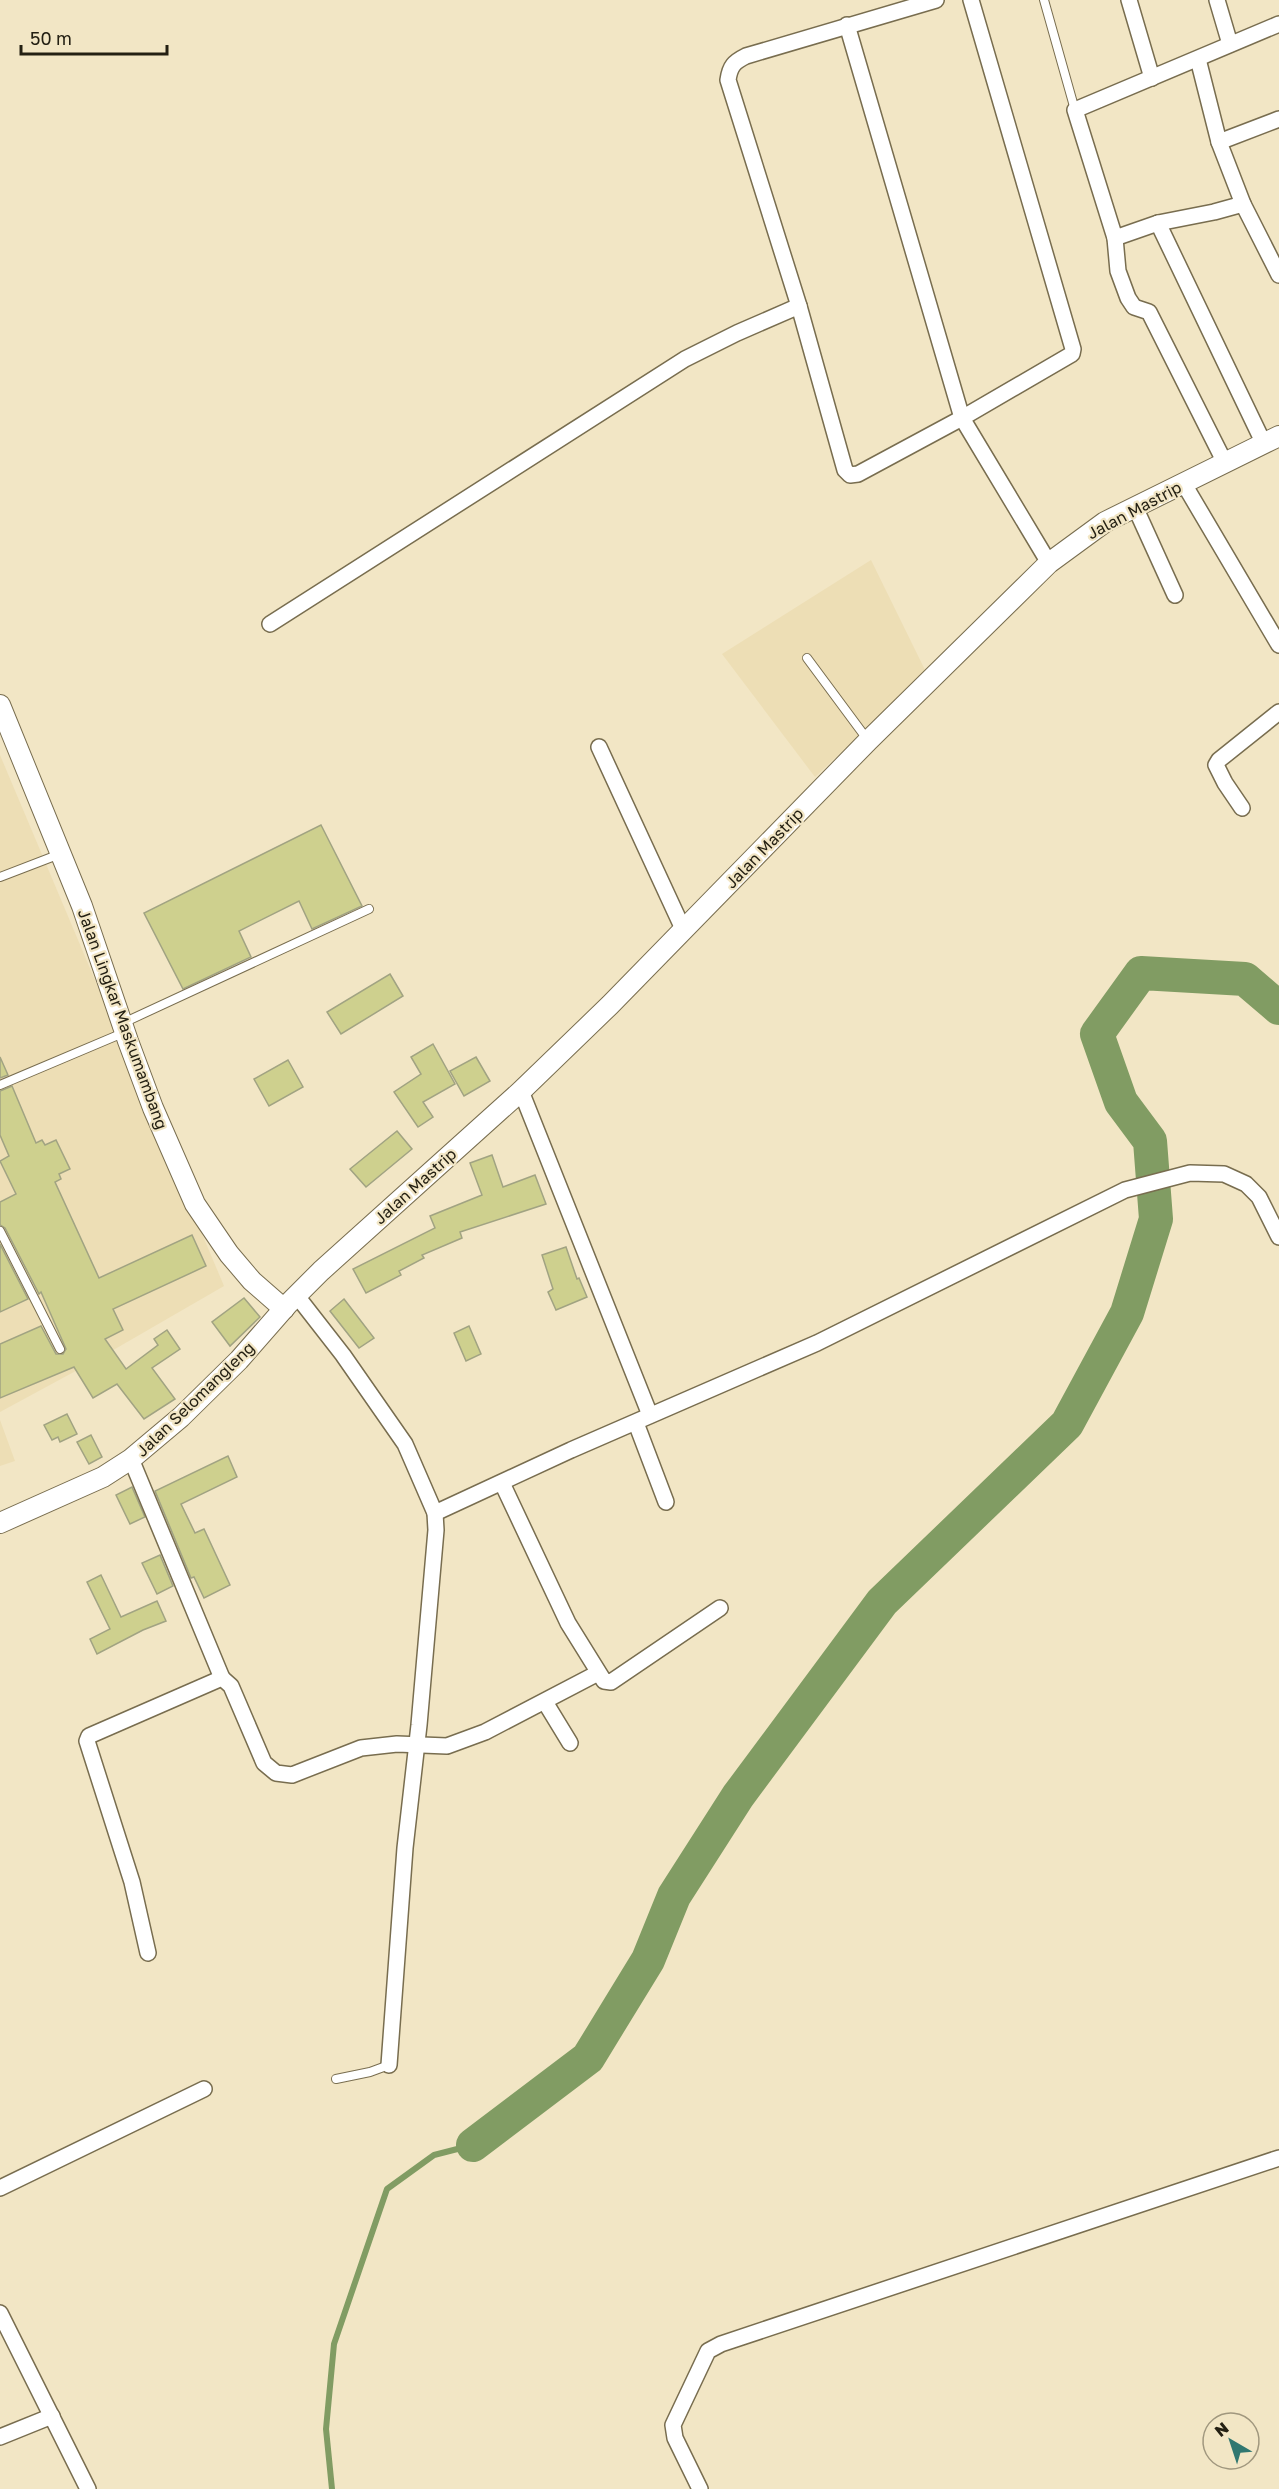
<svg xmlns="http://www.w3.org/2000/svg" width="1279" height="2489" font-family="'Golos Text',sans-serif">
<rect width="100%" height="100%" fill="#f2e6c5"/>
<g fill="#eddeb5">
<polygon points="871,560 926,672 815,777 722,654"/>
<polygon points="0,755 224,1286 96,1360 0,1412"/>
<polygon points="0,1420 15,1461 0,1466"/>
</g>
<g fill="none" stroke-linecap="round" stroke-linejoin="round">
<polyline stroke="#819c63" stroke-width="6" points="332,2489 326,2429 334,2344 387,2189 434,2155 473,2145"/>
<polyline stroke="#819c63" stroke-width="34" points="473,2145 588,2058 648,1960 674,1896 738,1796 882,1602 1067,1424 1127,1313 1156,1219 1150,1141 1121,1102 1097,1034 1141,973 1245,979 1279,1008"/>
</g>
<g fill="#ced08e" stroke="#a1a382" stroke-width="1.5">
<polygon points="321,825 362,906 312,929 299,901 239,931 251,957 183,989 144,913"/>
<polygon points="390,974 403,996 341,1034 327,1012"/>
<polygon points="433,1044 455,1084 423,1102 433,1117 418,1127 394,1092 421,1074 411,1057"/>
<polygon points="0,1057 8,1075 0,1078"/>
<polygon points="476,1057 490,1081 464,1096 450,1071"/>
<polygon points="288,1060 303,1087 269,1106 254,1079"/>
<polygon points="12,1086 36,1143 42,1140 45,1145 56,1140 70,1169 59,1174 61,1179 55,1182 99,1278 192,1235 206,1266 113,1309 123,1330 105,1339 126,1369 158,1345 154,1339 167,1330 180,1349 152,1368 175,1399 144,1419 117,1384 93,1398 74,1367 0,1398 0,1344 41,1326 56,1354 63,1354 66,1349 41,1292 39,1294 5,1228 0,1225 0,1202 16,1194 0,1161 9,1156 0,1135 0,1091"/>
<polygon points="397,1131 412,1149 366,1187 350,1169"/>
<polygon points="492,1155 503,1187 535,1175 546,1204 460,1232 462,1238 422,1255 424,1258 399,1271 401,1275 366,1293 353,1269 435,1228 430,1216 482,1195 470,1163"/>
<polygon points="0,1244 28,1299 0,1312"/>
<polygon points="566,1247 577,1279 579,1278 587,1297 556,1310 548,1292 553,1289 542,1255"/>
<polygon points="244,1298 260,1317 230,1346 212,1322"/>
<polygon points="344,1299 374,1338 359,1348 330,1311"/>
<polygon points="469,1326 481,1354 466,1361 454,1333"/>
<polygon points="67,1414 77,1434 60,1442 58,1437 52,1440 44,1425"/>
<polygon points="91,1435 102,1457 89,1464 77,1442"/>
<polygon points="228,1456 237,1477 181,1504 195,1533 204,1529 230,1585 204,1598 194,1577 191,1578 155,1491"/>
<polygon points="132,1487 145,1517 130,1524 116,1495"/>
<polygon points="160,1555 173,1586 157,1594 142,1563"/>
<polygon points="101,1575 121,1617 157,1601 166,1621 143,1630 97,1654 90,1639 110,1629 87,1582"/>
</g>
<g fill="none" stroke-linecap="round" stroke-linejoin="round">
<defs>
<g id="service">
<polyline points="1044,0 1075,110"/>
<polyline points="807,658 867,739"/>
<polyline points="0,877 60,854"/>
<polyline points="123,1023 369,909"/>
<polyline points="0,1085 123,1033"/>
<polyline points="0,1231 60,1349"/>
<polyline points="336,2079 370,2072 389,2065"/>
</g>
<g id="minor">
<path d="M 936,0 L 746,56 C 734,62 730,66 728,80 L 799,306 L 845,470 L 850,475 L 858,474 L 962,418 L 1072,354 L 1073,349 L 971,0"/>
<polyline points="1129,0 1152,78"/>
<polyline points="1217,0 1230,44"/>
<polyline points="847,25 962,418 1049,563"/>
<polyline points="1198,59 1219,142 1243,204 1279,275"/>
<polyline points="1219,142 1279,119"/>
<polyline points="1158,223 1264,444"/>
<polyline points="1115,238 1158,223 1214,212 1243,204"/>
<polyline points="1225,463 1149,312 1134,307 1128,298 1118,271 1115,238 1075,110 1279,24"/>
<polyline points="1184,484 1279,645"/>
<polyline points="1135,507 1175,595"/>
<polyline points="270,624 685,359 737,333 799,306"/>
<polyline points="599,747 684,931"/>
<polyline points="1242,808 1225,783 1216,765 1219,760 1279,712"/>
<polyline points="521,1091 650,1415"/>
<polyline points="297,1296 343,1355 405,1444 435,1513 436,1530 419,1725 405,1848 389,2065"/>
<polyline points="636,1423 666,1502"/>
<polyline points="131,1459 222,1678"/>
<polyline points="502,1483 568,1623 604,1681 611,1682 720,1608"/>
<polyline points="435,1513 571,1450 817,1343 1125,1190 1190,1173 1224,1174 1246,1184 1259,1197 1279,1237"/>
<polyline points="545,1702 570,1743"/>
<polyline points="148,1953 132,1882 87,1741 89,1736 222,1678 231,1686 264,1763 276,1773 292,1775 361,1748 397,1744 447,1746 485,1732 598,1673"/>
<polyline points="0,2188 204,2089"/>
<polyline points="0,2313 88,2489"/>
<polyline points="0,2437 52,2416"/>
<polyline points="700,2489 675,2438 673,2425 708,2351 721,2344 1279,2158"/>
</g>
<g id="tertiary">
<polyline points="0,705 82,906 128,1041 153,1108 195,1204 229,1254 252,1281 284,1309"/>
<polyline points="0,1523 103,1477 131,1459 181,1417 239,1360 288,1304 321,1271 521,1091 610,1005 868,741 1049,563 1105,522 1279,436"/>
</g>
</defs>
<use href="#service" stroke="#786d4f" stroke-width="10"/>
<use href="#minor" stroke="#786d4f" stroke-width="18"/>
<use href="#tertiary" stroke="#786d4f" stroke-width="22"/>
<use href="#service" stroke="#fff" stroke-width="8"/>
<use href="#minor" stroke="#fff" stroke-width="15"/>
<use href="#tertiary" stroke="#fff" stroke-width="20"/>
</g>
<g text-anchor="middle" dominant-baseline="central" stroke-width="4.5" stroke-linejoin="round" paint-order="stroke">
<g font-size="16" fill="#242013" stroke="#f2e6c5">
<text transform="translate(1134 510) rotate(-28)">Jalan Mastrip</text>
<text transform="translate(764 848) rotate(-46)">Jalan Mastrip</text>
<text transform="translate(123 1019) rotate(70)">Jalan Lingkar Maskumambang</text>
<text transform="translate(415 1186) rotate(-42)">Jalan Mastrip</text>
<text transform="translate(195 1399) rotate(-44)">Jalan Selomangleng</text>
</g>
</g>
<g transform="translate(1231 2441) rotate(321)"><circle r="28" fill="#f2e6c5" stroke="#a0977e" stroke-width="1.5"/>
<path d="M0-4.5L10 22L0 15L-10 22Z" fill="#307770"/>
<text y="-9" font-size="16" font-weight="bold" text-anchor="middle" fill="#242013">N</text>
</g>
<path d="M21 45v9h146v-9" fill="none" stroke="#242013" stroke-width="3"/>
<text x="30" y="45" font-size="18" fill="#242013" stroke="#f2e6c5" stroke-width="4.5" paint-order="stroke">50 m</text>
</svg>
